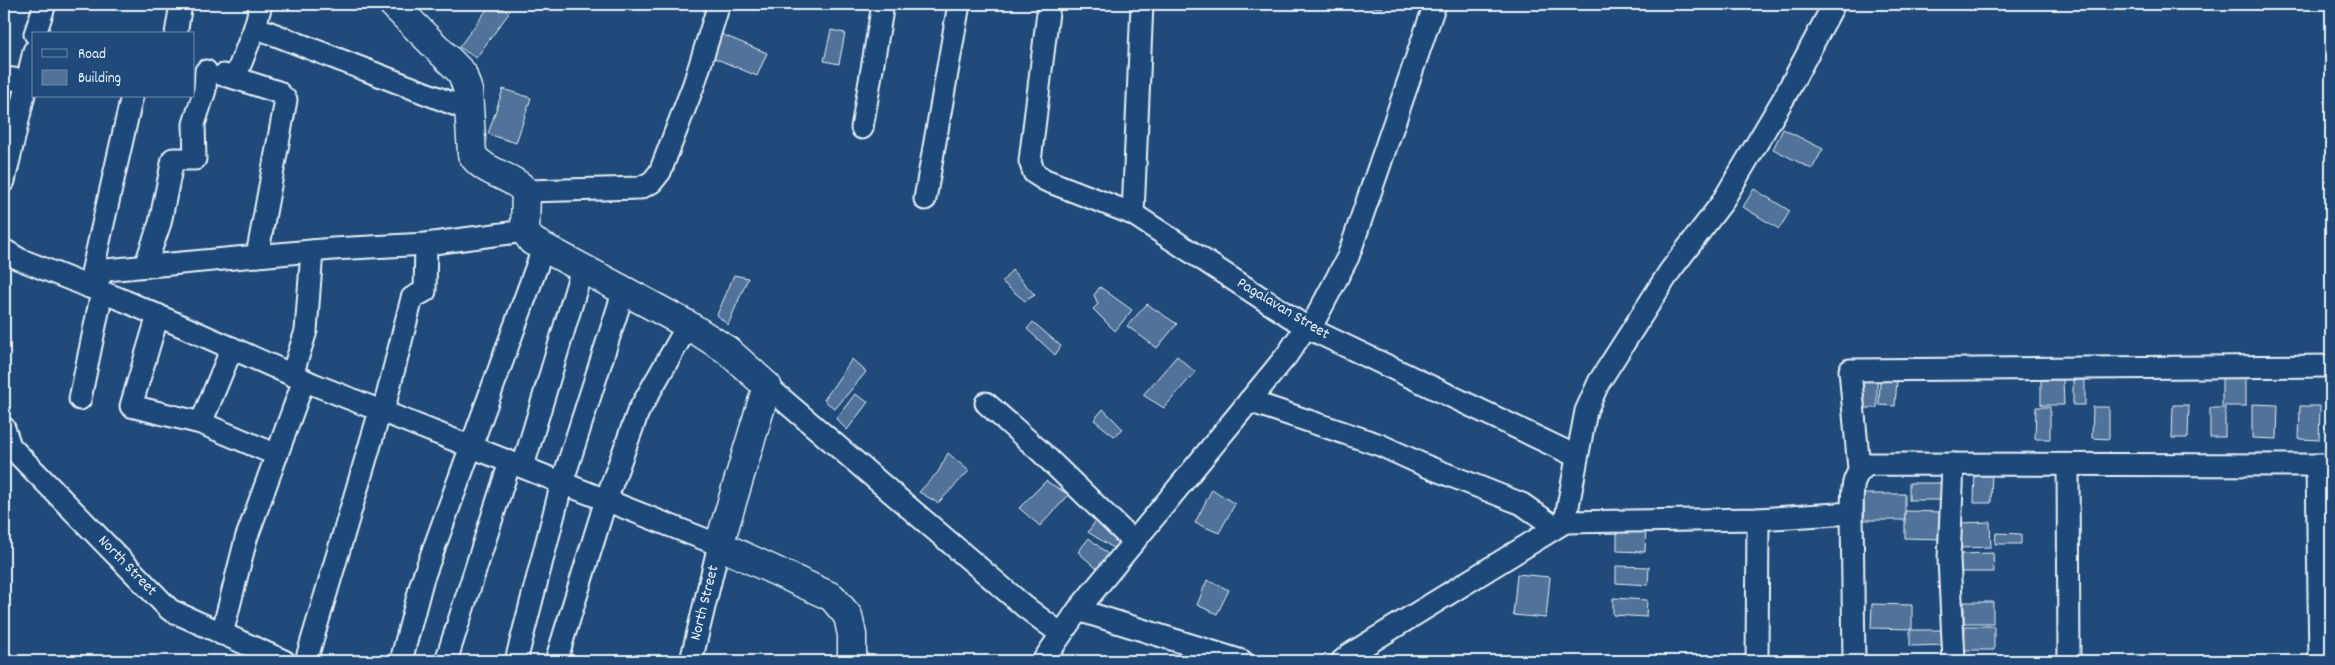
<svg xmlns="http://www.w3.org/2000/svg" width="2335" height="665" font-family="Dekko,sans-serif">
<rect width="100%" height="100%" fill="#1f4a7a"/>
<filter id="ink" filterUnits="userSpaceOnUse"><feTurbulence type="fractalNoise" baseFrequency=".02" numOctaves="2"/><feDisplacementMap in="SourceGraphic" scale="10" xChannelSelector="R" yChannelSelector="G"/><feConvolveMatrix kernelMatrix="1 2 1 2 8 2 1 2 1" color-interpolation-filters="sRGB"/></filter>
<g filter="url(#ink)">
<g fill="#517399" stroke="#e8f1f8">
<polygon points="491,4 496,4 509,13 476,58 459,47"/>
<polygon points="1360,4 1383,4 1383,8 1360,6"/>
<polygon points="831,30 845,33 839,64 824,61"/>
<polygon points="721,34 767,53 757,76 712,57"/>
<polygon points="503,89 531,98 516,143 488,134"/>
<polygon points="1783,129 1823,149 1812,169 1773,149"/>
<polygon points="1754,189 1790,211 1779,229 1743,207"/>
<polygon points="1012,270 1035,295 1025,301 1002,282"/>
<polygon points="734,275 748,278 728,325 717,315"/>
<polygon points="1100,287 1132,310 1115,331 1093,309 1098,304 1094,295"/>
<polygon points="1147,304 1177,324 1157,348 1127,326"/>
<polygon points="1033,322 1061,346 1055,355 1027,329"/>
<polygon points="1177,356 1195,372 1164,408 1143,395"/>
<polygon points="852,359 866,372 835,409 824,400"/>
<polygon points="2222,377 2246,378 2246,406 2222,406"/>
<polygon points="1880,379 1897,380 1895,406 1879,405"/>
<polygon points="2063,379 2064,405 2041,405 2041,380"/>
<rect x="2073" y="380" width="12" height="25"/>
<polygon points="1861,381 1877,381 1877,408 1862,408"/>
<polygon points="855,394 868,402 847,430 836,419"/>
<polygon points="2252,404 2278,405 2277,439 2252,438"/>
<polygon points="2173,405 2189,405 2188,438 2172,438"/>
<polygon points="2300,406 2320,406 2319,440 2299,439"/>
<polygon points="2036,407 2050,407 2050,439 2035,439"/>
<polygon points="2093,407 2109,407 2109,439 2092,438"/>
<rect x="2210" y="408" width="15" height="29"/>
<polygon points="1103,409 1123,429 1114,436 1094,420"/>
<polygon points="948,453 969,471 938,503 919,492 938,472"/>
<polygon points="1975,468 1992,469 1991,503 1974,503"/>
<polygon points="1046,481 1069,495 1040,526 1019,508"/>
<rect x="1909" y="483" width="38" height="17"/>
<polygon points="1212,489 1235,504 1219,533 1195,523"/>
<rect x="1864" y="494" width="41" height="26"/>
<polygon points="1905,511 1943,512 1943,539 1905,538"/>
<polygon points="1097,519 1125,541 1118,551 1088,532"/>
<polygon points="1990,522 1991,547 1959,548 1959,523"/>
<polygon points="1617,524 1646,525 1645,552 1617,551"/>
<polygon points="1996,533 2021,534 2021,544 1995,544"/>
<polygon points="1089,538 1116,561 1104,575 1078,552"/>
<polygon points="1993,553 1994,572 1960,572 1960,554"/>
<polygon points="1616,566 1649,567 1648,585 1616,583"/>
<polygon points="1517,574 1550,577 1546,618 1513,615"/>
<polygon points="1207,580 1229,590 1217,614 1197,605"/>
<polygon points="1613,598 1647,600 1646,617 1613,615"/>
<rect x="1964" y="602" width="29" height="21"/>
<polygon points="1872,604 1912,605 1912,629 1871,628"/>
<polygon points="1965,626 1994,626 1994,650 1964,650"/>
<polygon points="1910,630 1948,630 1948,645 1910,646"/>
<polygon points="1868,657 1913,658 1913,661 1868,661"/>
</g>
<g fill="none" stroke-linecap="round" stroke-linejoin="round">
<defs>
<g id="street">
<polyline points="261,4 255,27 469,110"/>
<polyline points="1049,4 1030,161 1034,173 1045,180 1133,214 1306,327 1576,456"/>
<polyline points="35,34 45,4"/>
<polyline points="176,34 181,4"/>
<polyline points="223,75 235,78 255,27"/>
<polyline points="4,78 28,81"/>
<polyline points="235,78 278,92 286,100 257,256"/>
<polyline points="862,128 883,4"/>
<polyline points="4,181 34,51"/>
<polyline points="526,191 640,188 652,182 660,172 694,84 719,4"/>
<polyline points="925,199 959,4"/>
<polyline points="1133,214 1142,4"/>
<polyline points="4,250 19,259 125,301 313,384 719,545 691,661"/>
<polyline points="145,266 160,223 173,159 195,159 194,124 205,90 206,71"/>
<polyline points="89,286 132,96"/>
<polyline points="89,287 106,270 333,249 426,244 525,231"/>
<polyline points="158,315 131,406 201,423"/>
<polyline points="1310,329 1348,257 1435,4"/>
<polyline points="232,348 201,423 277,455"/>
<polyline points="292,375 306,331 312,251"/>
<polyline points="767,386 1025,607 1061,634"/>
<polyline points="80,399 102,292"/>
<polyline points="1249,401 1380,445 1426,466 1522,504 1555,527"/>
<polyline points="986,403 1041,452 1134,542"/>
<polyline points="383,412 412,298 425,291 426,244"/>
<polyline points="4,428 10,446 170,610 284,661"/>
<polyline points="1953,464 1949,559 1954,661"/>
<polyline points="2068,465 2069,661"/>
<polyline points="2317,465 2320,661"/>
<polyline points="523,466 582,269"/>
<polyline points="1859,469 1850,370 2331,366"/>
<polyline points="1852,513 1854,661"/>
<path d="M 1565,522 L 1758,519 L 1852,513 C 1853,493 1849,475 1869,464 L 2331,465"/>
<polyline points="1078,610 1242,661"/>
<polyline points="222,634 246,539 304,380"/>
<polyline points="306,661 380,411"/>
<polyline points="401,661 422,581 543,249"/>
<polyline points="446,661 510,462"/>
<polyline points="516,661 562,483 624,290"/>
<polyline points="556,661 606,500 638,412 688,325"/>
<polyline points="1043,661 1078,610 1287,355 1306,327"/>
<polyline points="1342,661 1349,655 1565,522 1586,411 1599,382 1670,271 1721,204 1785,96 1834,4"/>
<polyline points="1757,661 1758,519"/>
</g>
<path id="secondary" d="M 393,4 L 462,73 L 468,91 L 472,154 C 483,173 511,175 526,191 L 525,231 L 532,241 L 688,325 L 727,350 L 767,386 L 719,545 L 832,597 L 848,616 L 852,635 L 852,661"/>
</defs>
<use href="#street" stroke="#e8f1f8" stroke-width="25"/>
<use href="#secondary" stroke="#e8f1f8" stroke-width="31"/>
<use href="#street" stroke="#1f4a7a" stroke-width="21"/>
<use href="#secondary" stroke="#1f4a7a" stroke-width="28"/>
</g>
</g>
<g text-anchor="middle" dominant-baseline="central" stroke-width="4" stroke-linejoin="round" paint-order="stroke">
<g font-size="16" fill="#e8f1f8" stroke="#1f4a7a">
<text transform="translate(1283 309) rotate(31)">Pagalavan Street</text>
<text transform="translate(127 566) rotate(46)">North Street</text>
<text transform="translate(705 603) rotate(-76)">North Street</text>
</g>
</g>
<rect width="2335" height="665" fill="none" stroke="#1f4a7a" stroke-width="20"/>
<rect x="10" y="10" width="2315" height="645" fill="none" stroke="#e8f1f8" stroke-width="2" filter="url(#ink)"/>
<rect x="32" y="32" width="162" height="65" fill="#1f4a7a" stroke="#6f8dac"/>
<rect x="42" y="49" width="25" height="8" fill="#1f4a7a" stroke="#6f8dac"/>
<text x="78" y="58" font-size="15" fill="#e8f1f8">Road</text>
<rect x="42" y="70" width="25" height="15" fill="#517399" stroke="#6f8dac"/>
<text x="78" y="82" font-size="15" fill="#e8f1f8">Building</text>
</svg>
